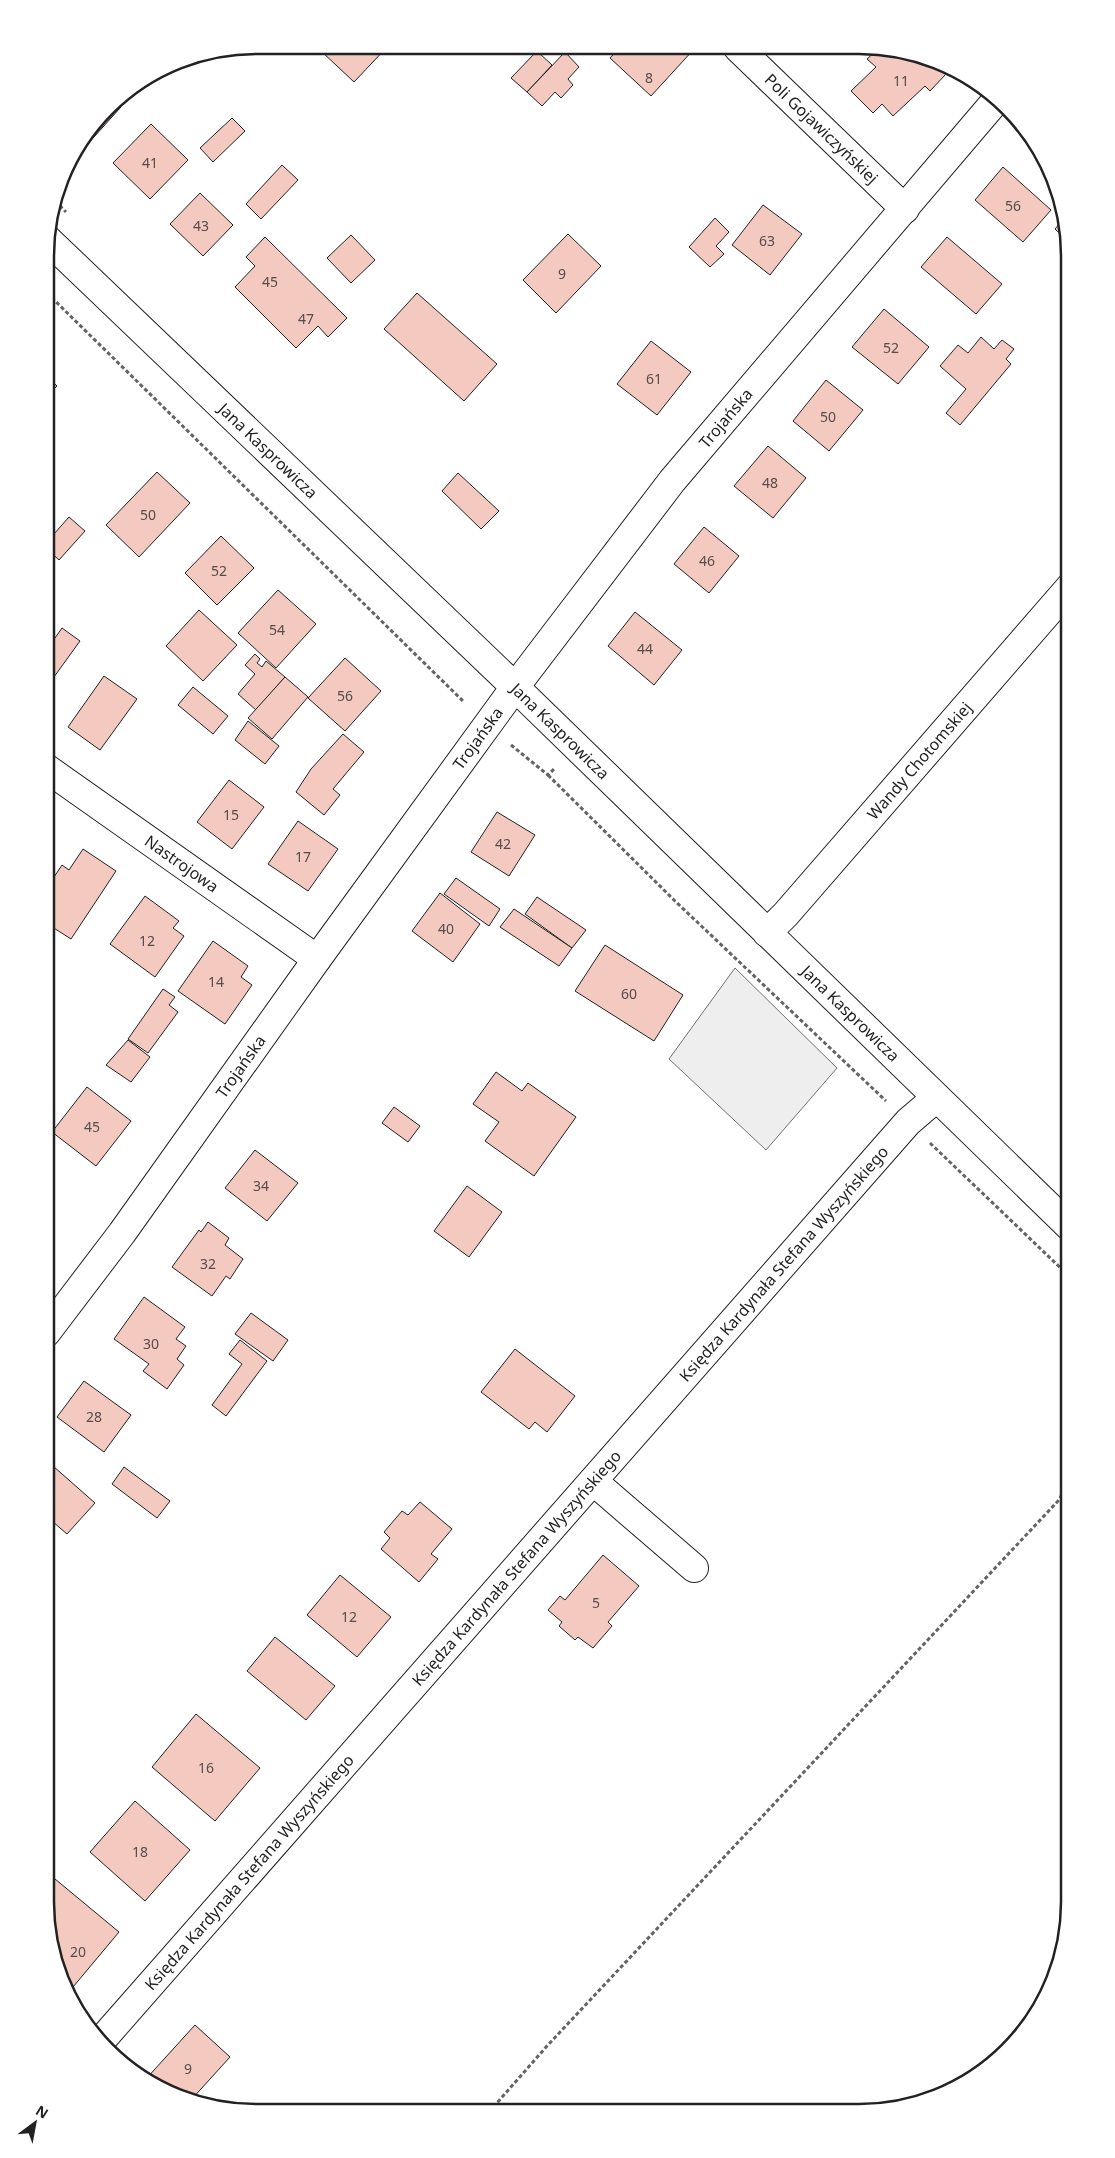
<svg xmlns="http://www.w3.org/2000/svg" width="1115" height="2158" font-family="'Noto Sans',sans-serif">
<rect width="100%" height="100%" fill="#fff"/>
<polygon fill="#eee" stroke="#6f6f6f" points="735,968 837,1068 766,1150 669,1059"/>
<g fill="#f3c9c0" stroke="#222">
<polygon points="325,45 388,46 354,82 320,50"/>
<polygon points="620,47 695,48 651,96 610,58"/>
<polygon points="878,49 900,49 909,52 914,57 917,54 931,59 946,74 930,91 925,86 893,116 882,104 873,113 851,91 876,67 867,59"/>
<polygon points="537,51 552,65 527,92 511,78"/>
<polygon points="565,52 579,67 568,79 573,85 561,98 555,92 542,106 527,92"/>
<polygon points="114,100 121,107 84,148 80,145"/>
<polygon points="232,118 245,131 213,162 200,148"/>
<polygon points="151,124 188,160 150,199 113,163"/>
<polygon points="282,165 298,180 261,219 246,204"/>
<polygon points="1003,167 1051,210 1023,242 975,200"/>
<polygon points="200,193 233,225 203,256 170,224"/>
<polygon points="763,205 802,234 770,275 732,245"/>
<polygon points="715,218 729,232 716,246 724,254 710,267 689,247"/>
<polygon points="1064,218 1067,240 1055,229"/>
<polygon points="568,234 601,266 556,313 523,280"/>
<polygon points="351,235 375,260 351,283 327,258"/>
<polygon points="265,237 347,318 328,337 318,326 296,348 235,287 255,266 246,257"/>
<polygon points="947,237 1002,284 976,314 921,267"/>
<polygon points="417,293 497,364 464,401 384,329"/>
<polygon points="884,309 929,347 898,384 852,347"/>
<polygon points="981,337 994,349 1002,340 1014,349 1006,359 1011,364 960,425 946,413 966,389 940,366 958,345 968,353"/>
<polygon points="651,341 691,372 657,415 617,384"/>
<polygon points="47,376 57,386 47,396"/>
<polygon points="826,380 863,410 829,451 793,421"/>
<polygon points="768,446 806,478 773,518 734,486"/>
<polygon points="157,472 190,503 139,557 106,525"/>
<polygon points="458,473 499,511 481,529 442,491"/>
<polygon points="69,517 85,531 59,560 46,548 46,543"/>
<polygon points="704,527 739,556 709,593 674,564"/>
<polygon points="221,536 254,568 217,605 185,573"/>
<polygon points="278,590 316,624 276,668 238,633"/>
<polygon points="199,610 237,645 203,681 166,646"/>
<polygon points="635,612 682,650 654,685 608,646"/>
<polygon points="62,628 80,641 46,688 46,632 55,638"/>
<polygon points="255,654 260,659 257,663 262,667 266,661 285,677 256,710 238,694 255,674 245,665"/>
<polygon points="345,658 381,691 345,731 308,698"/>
<polygon points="104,676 137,699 100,750 68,727"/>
<polygon points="285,677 308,697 272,739 248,718"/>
<polygon points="193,687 228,716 213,734 178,705"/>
<polygon points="248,721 279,746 265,764 235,740"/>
<polygon points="343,734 364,752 333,789 340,795 324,815 296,792 311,769"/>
<polygon points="229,780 264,807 232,849 197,822"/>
<polygon points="497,812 535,835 509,876 471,852"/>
<polygon points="298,821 338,849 308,891 268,864"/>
<polygon points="83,849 116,871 71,939 46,923 46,889 62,865 69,870"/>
<polygon points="456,878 500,909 489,926 444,894"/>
<polygon points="440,893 480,924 453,962 412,931"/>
<polygon points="145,896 179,921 173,928 184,936 155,977 110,944"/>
<polygon points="537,897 586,930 572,948 525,914"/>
<polygon points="514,909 572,948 559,966 500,927"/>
<polygon points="213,941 248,966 241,977 252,985 225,1024 178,991"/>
<polygon points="605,945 683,995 654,1041 575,991"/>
<polygon points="163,989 175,997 169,1005 178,1012 148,1053 128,1039"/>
<polygon points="128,1040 150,1057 131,1082 106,1065"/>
<polygon points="496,1072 522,1091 528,1083 576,1117 534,1176 485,1141 499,1122 473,1104"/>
<polygon points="87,1087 131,1121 96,1166 52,1132"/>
<polygon points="394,1107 420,1126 408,1142 382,1123"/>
<polygon points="255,1150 298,1183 267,1221 225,1188"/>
<polygon points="467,1186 502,1212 469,1257 434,1231"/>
<polygon points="208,1222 229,1238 225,1245 243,1259 230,1279 226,1276 212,1296 172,1267 199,1230 201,1232"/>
<polygon points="144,1297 185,1327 176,1339 186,1346 177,1359 184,1365 167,1389 143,1371 149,1364 114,1339"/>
<polygon points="251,1313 288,1340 273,1361 235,1334"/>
<polygon points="240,1340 267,1361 226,1416 212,1405 242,1364 229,1354"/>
<polygon points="515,1349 575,1396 547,1432 535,1422 529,1429 481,1392"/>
<polygon points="84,1381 131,1415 104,1452 57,1417"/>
<polygon points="45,1459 95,1503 67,1534 45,1515"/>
<polygon points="124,1467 170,1501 157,1518 112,1484"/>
<polygon points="420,1502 452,1529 431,1554 438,1559 419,1582 381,1549 390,1538 384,1532 402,1511 408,1515"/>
<polygon points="603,1555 639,1586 608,1622 612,1626 593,1648 578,1637 575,1640 559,1626 562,1622 548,1610 560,1596 565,1600"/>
<polygon points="340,1575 391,1617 357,1657 307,1615"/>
<polygon points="275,1637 335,1686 306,1720 247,1671"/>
<polygon points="196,1714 260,1768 215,1821 152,1767"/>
<polygon points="135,1801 190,1850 145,1901 90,1852"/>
<polygon points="55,1879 119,1932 73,1987 59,1975 56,1970 45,1903 45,1891"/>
<polygon points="195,2025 230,2057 191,2100 163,2091 145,2080"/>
</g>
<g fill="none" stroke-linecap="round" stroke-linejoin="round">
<defs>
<g id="minor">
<path id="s1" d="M 738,48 L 905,209"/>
<path id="s2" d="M 47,239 L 515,687 L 1070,1227"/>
<path id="s3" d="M 46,768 L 317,959"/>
<path id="s4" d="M 767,933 L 786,914 L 1070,587"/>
<path id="s5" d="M 46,1333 L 122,1233 L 317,959 L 515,687 L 672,481 L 999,97"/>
<polyline points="593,1481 694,1568"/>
<path id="s6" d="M 100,2042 L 908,1122 L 936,1098"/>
</g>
</defs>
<use href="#minor" stroke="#222" stroke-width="30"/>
<g stroke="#646464" stroke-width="3" stroke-dasharray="4 2.5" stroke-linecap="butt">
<polyline points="55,201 66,212"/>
<polyline points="47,293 464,702"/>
<polyline points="511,745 548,775 554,769"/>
<polyline points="548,775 675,901 886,1101"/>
<polyline points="930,1143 1070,1277"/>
<polyline points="489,2112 547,2046 1058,1501 1070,1482"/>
</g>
<use href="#minor" stroke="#fff" stroke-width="28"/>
</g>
<g text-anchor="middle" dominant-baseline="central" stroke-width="4" stroke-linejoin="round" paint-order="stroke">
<g font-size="14" fill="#564c4a">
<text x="649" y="77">8</text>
<text x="901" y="80">11</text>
<text x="150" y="162">41</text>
<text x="1013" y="205">56</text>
<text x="201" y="225">43</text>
<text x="767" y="240">63</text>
<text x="562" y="273">9</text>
<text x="270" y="281">45</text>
<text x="306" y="318">47</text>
<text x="891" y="347">52</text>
<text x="654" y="378">61</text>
<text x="828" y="416">50</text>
<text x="770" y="482">48</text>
<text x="148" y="514">50</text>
<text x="707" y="560">46</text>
<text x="219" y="570">52</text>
<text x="277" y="629">54</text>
<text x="645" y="648">44</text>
<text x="345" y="695">56</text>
<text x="231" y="814">15</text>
<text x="503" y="843">42</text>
<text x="303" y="856">17</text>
<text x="446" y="928">40</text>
<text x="147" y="940">12</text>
<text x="216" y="981">14</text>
<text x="629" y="993">60</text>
<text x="92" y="1126">45</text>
<text x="261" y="1185">34</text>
<text x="208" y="1263">32</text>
<text x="151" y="1343">30</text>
<text x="94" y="1416">28</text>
<text x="596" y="1602">5</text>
<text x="349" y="1616">12</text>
<text x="206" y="1767">16</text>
<text x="140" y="1851">18</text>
<text x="78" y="1951">20</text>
<text x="188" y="2068">9</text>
</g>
<g font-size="16" fill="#222" stroke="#fff">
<text stroke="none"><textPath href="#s1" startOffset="116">Poli Gojawiczyńskiej</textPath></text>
<text stroke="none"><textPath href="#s5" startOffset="1140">Trojańska</textPath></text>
<text stroke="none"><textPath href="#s2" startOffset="306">Jana Kasprowicza</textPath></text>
<text stroke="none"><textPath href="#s2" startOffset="711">Jana Kasprowicza</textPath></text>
<text stroke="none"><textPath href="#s5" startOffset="735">Trojańska</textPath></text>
<text stroke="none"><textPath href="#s4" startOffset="230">Wandy Chotomskiej</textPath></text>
<text stroke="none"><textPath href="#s3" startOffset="166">Nastrojowa</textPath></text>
<text stroke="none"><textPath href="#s2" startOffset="1116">Jana Kasprowicza</textPath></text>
<text stroke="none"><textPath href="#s5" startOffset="330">Trojańska</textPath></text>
<text stroke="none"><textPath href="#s6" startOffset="1036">Księdza Kardynała Stefana Wyszyńskiego</textPath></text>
<text stroke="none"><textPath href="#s6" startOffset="631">Księdza Kardynała Stefana Wyszyńskiego</textPath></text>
<text stroke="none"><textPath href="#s6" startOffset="226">Księdza Kardynała Stefana Wyszyńskiego</textPath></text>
</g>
</g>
<path d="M0 0H1115V2158H0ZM256 54H859A202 202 0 0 1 1061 256V1902A202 202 0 0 1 859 2104H256A202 202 0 0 1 54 1902V256A202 202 0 0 1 256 54Z" fill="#fff" fill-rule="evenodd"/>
<path fill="none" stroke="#222" stroke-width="2.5" d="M256 54H859A202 202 0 0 1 1061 256V1902A202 202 0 0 1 859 2104H256A202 202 0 0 1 54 1902V256A202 202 0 0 1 256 54Z"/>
<g transform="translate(35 2123) rotate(32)" stroke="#ffffff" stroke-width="4" paint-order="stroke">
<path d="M0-4L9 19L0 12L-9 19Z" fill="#222222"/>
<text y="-8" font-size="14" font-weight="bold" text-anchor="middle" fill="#222222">N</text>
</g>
</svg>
